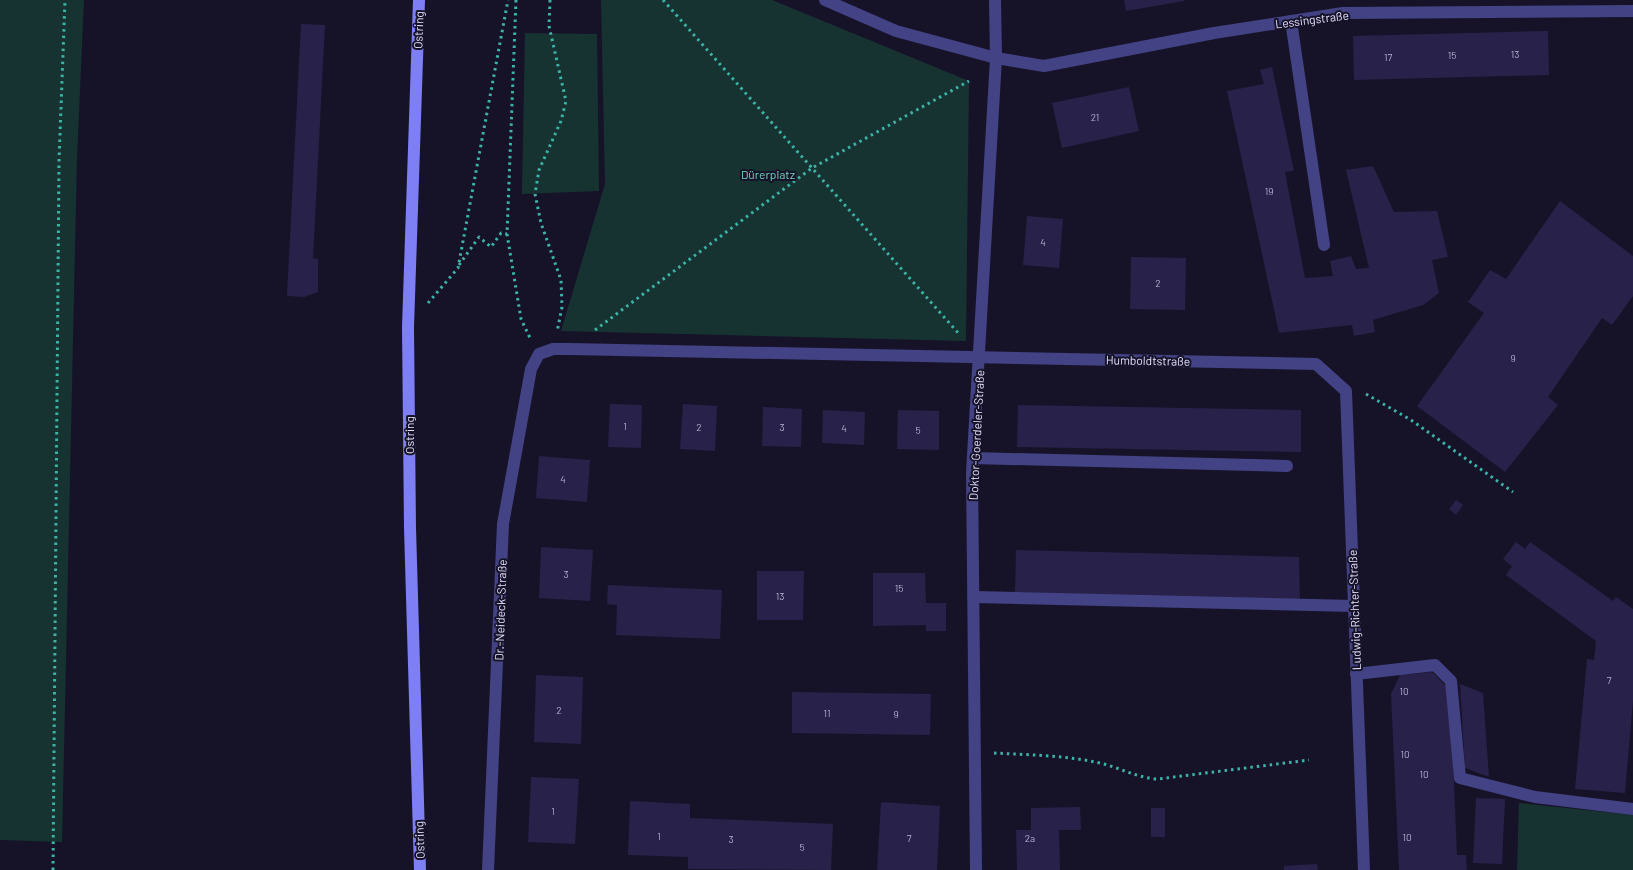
<svg xmlns="http://www.w3.org/2000/svg" width="1633" height="870" font-family="Barlow,sans-serif">
<rect width="100%" height="100%" fill="#161329"/>
<g fill="#173331">
<polygon points="0,0 84,0 77,157 62,842 0,840"/>
<polygon points="601,0 772,0 969,81 966,341 561,331 605,184"/>
<polygon points="525,33 597,34 599,191 522,194"/>
<polygon points="1519,803 1633,815 1633,870 1517,870"/>
</g>
<g fill="#282149">
<polygon points="1124,0 1184,0 1184,1 1126,11"/>
<polygon points="301,24 325,25 313,258 318,259 318,292 304,297 287,296"/>
<polygon points="1548,31 1549,75 1354,80 1353,36"/>
<polygon points="1272,67 1294,171 1285,172 1305,278 1333,276 1330,261 1351,256 1356,269 1369,268 1346,170 1373,166 1394,212 1437,211 1448,257 1432,260 1439,293 1423,305 1373,320 1375,332 1354,336 1352,325 1279,333 1227,91 1264,84 1260,70"/>
<polygon points="1129,87 1139,131 1062,148 1052,103"/>
<polygon points="1560,201 1633,256 1633,296 1612,325 1602,318 1548,397 1558,405 1505,472 1417,406 1484,313 1468,302 1490,270 1506,279"/>
<polygon points="1027,216 1063,219 1059,268 1023,265"/>
<polygon points="1131,257 1186,258 1185,310 1130,309"/>
<polygon points="610,404 642,405 641,448 608,447"/>
<polygon points="683,404 717,406 715,451 680,449"/>
<polygon points="1018,405 1301,410 1301,452 1017,447"/>
<polygon points="763,407 802,409 801,447 762,446"/>
<polygon points="823,410 865,412 864,445 822,443"/>
<polygon points="898,410 939,411 939,450 897,449"/>
<polygon points="539,456 590,460 587,502 536,498"/>
<polygon points="1456,500 1463,505 1456,515 1449,509"/>
<polygon points="1516,542 1525,549 1530,542 1613,601 1616,597 1633,609 1633,701 1625,793 1575,789 1587,659 1594,660 1596,641 1506,575 1512,566 1503,559"/>
<polygon points="541,547 593,550 590,601 539,598"/>
<polygon points="1016,550 1299,557 1300,601 1015,592"/>
<polygon points="757,571 804,571 803,620 757,620"/>
<polygon points="873,573 925,573 926,603 946,603 946,631 926,631 926,625 873,626"/>
<polygon points="608,585 722,590 720,639 616,635 617,605 607,604"/>
<polygon points="1432,672 1450,690 1457,855 1466,855 1467,870 1399,870 1391,694 1400,675"/>
<polygon points="536,675 583,677 581,744 534,742"/>
<polygon points="1460,684 1483,693 1489,777 1465,768"/>
<polygon points="792,692 931,694 930,735 792,733"/>
<polygon points="531,777 579,779 575,844 528,842"/>
<polygon points="1476,798 1505,799 1502,864 1473,863"/>
<polygon points="630,801 690,804 690,818 833,824 831,870 688,869 688,857 628,855"/>
<polygon points="881,802 940,806 937,870 877,870"/>
<polygon points="1080,807 1081,830 1059,830 1060,870 1017,870 1016,830 1031,830 1031,808"/>
<rect x="1151" y="808" width="14" height="29"/>
<polygon points="1317,864 1318,870 1284,870 1284,866"/>
</g>
<g fill="none" stroke-linecap="round" stroke-linejoin="round">
<g stroke="#3cb3a8" stroke-width="3" stroke-dasharray="2.5 4" stroke-linecap="butt">
<polyline points="516,0 507,234 521,319 530,338"/>
<polyline points="550,0 549,26 566,101 561,121 539,170 535,194 541,223 561,280 562,307 557,332"/>
<polyline points="663,0 960,335"/>
<polyline points="459,265 479,237 491,247 501,233 507,234"/>
<polyline points="428,303 458,268 508,0"/>
<polyline points="595,330 812,168 969,81"/>
<polyline points="1366,394 1411,420 1513,492"/>
<path d="M 994,753 C 1027,755 1062,755 1095,762 C 1117,766 1136,778 1158,779 L 1309,760"/>
<polyline points="53,870 59,161 65,0"/>
</g>
<g stroke="#434284" stroke-width="12">
<polyline points="1291,21 1324,245"/>
<polyline points="973,458 1287,466"/>
<polyline points="974,597 1354,606"/>
<polyline points="1356,674 1435,665 1451,681 1460,778 1535,797 1633,809"/>
</g>
<g stroke="#434284" stroke-width="12">
<polyline points="825,0 896,31 996,58 1044,66 1214,33 1343,13 1633,11"/>
<polyline points="488,870 503,524 531,369 539,354 553,349 570,349 1316,364 1346,391 1364,870"/>
<polyline points="976,870 972,473 996,58 995,0"/>
</g>
<polyline stroke="#7e7ff4" stroke-width="12" points="419,0 408,327 410,528 420,870"/>
</g>
<g text-anchor="middle" dominant-baseline="central" stroke-width="4" stroke-linejoin="round" paint-order="stroke">
<g font-size="10" fill="#b3afcf">
<text x="1515" y="54">13</text>
<text x="1452" y="55">15</text>
<text x="1388" y="57">17</text>
<text x="1095" y="117">21</text>
<text x="1269" y="191">19</text>
<text x="1043" y="242">4</text>
<text x="1158" y="283">2</text>
<text x="1513" y="358">9</text>
<text x="625" y="426">1</text>
<text x="699" y="427">2</text>
<text x="782" y="427">3</text>
<text x="844" y="428">4</text>
<text x="918" y="430">5</text>
<text x="563" y="479">4</text>
<text x="566" y="574">3</text>
<text x="899" y="588">15</text>
<text x="780" y="596">13</text>
<text x="1609" y="680">7</text>
<text x="1404" y="691">10</text>
<text x="559" y="710">2</text>
<text x="827" y="713">11</text>
<text x="896" y="714">9</text>
<text x="1405" y="754">10</text>
<text x="1424" y="774">10</text>
<text x="553" y="811">1</text>
<text x="659" y="836">1</text>
<text x="1407" y="837">10</text>
<text x="909" y="838">7</text>
<text x="1030" y="838">2a</text>
<text x="731" y="839">3</text>
<text x="802" y="847">5</text>
</g>
<g font-size="12" fill="#e1defc" stroke="#161329">
<text transform="translate(1312 19) rotate(-7)">Lessingstraße</text>
<text transform="translate(418 30) rotate(-88)">Ostring</text>
<text transform="translate(1148 360) rotate(1)">Humboldtstraße</text>
<text transform="translate(409 435) rotate(-90)">Ostring</text>
<text transform="translate(976 435) rotate(-87)">Doktor-Goerdeler-Straße</text>
<text transform="translate(500 610) rotate(-88)">Dr.-Neideck-Straße</text>
<text transform="translate(1354 610) rotate(-92)">Ludwig-Richter-Straße</text>
<text transform="translate(419 840) rotate(-92)">Ostring</text>
</g>
<g font-size="12" fill="#6fd8ba" stroke="#161329">
<text x="768" y="174">Dürerplatz</text>
</g>
</g>
</svg>
